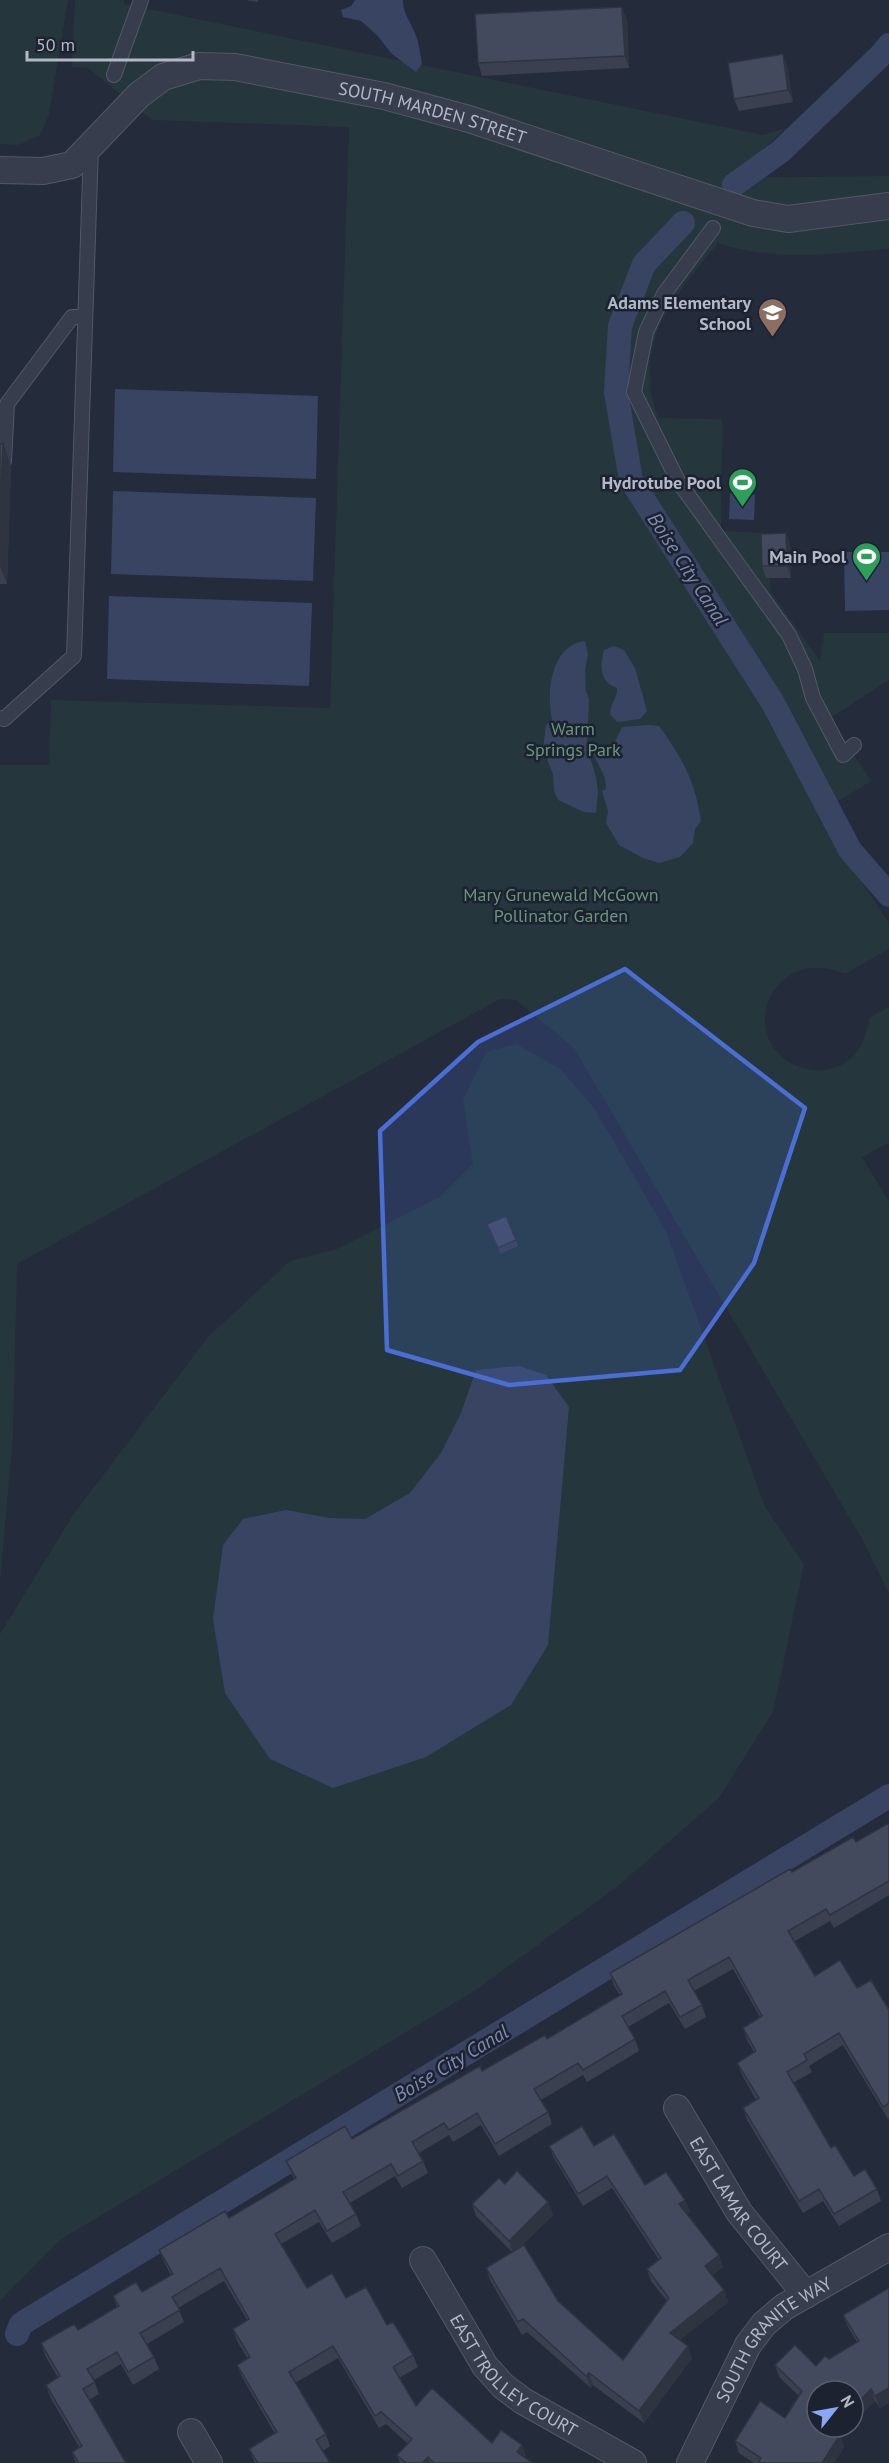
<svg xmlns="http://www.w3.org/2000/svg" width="889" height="2463" font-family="'PT Sans',sans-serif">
<rect width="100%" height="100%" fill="#242b3b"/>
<g fill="#25373c">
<polygon points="0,0 68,0 49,114 40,135 18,145 0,144"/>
<path d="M 75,0 L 124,0 L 124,4 L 763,135 L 786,128 L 732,178 L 889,176 L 889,249 C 830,254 775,262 718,243 C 697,269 672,297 659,327 C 647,353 646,393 659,418 L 722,419 L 721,531 L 764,533 L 771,592 L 820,661 L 824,633 L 889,633 L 889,680 L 830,718 L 871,781 L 817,814 L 889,923 L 889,949 L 845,974 C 775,943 734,1034 794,1065 C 807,1071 821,1072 834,1068 C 858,1060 866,1040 869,1018 L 889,1007 L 889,1143 L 862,1157 L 889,1202 L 889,1594 L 862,1539 L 574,1048 L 516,1000 L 500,999 L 17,1264 L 13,1436 L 0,1583 L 0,765 L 49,765 L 51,700 L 330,708 L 349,127 L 152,120 L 88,68 L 72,67 Z"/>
<polygon points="516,1044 560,1069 593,1106 666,1231 765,1507 804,1564 773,1712 718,1799 618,1886 476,1990 60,2240 0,2301 0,1634 73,1515 208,1337 290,1261 337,1249 440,1197 473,1164 463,1100 486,1052"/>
</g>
<g fill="#384462">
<path d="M 355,0 L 403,0 C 403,13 409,19 414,31 C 419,41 420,53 422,64 L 416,72 L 392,54 L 376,34 L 361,21 L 343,17 L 341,10 L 351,6 Z"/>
<polygon points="115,389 318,396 316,479 113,472"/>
<polygon points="113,491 316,498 313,581 111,574"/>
<polygon points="730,493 755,495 754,520 729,519"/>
<polygon points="844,552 889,552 889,610 845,611"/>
<polygon points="109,596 312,603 309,686 107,679"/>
<path d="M 585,641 L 588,655 L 585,669 L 586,691 L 589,699 L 587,747 L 596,777 L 598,792 L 596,813 L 584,812 L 558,800 L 554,791 L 553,774 L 543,749 L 546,725 L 552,719 C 546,692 551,645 585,641 Z"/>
<path d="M 614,646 L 624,650 L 635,668 L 647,711 L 640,719 L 617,722 L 610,714 C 610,704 618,697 617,688 C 599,682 600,665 604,650 Z"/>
<path d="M 649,725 L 659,726 C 683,759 695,781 701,821 L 695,829 L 693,843 L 680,857 L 659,863 L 643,858 L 619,845 L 606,823 L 608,811 L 602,791 L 606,789 L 605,778 L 594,755 L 596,748 L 612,748 L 622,727 Z"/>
<polygon points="519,1366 546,1375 569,1407 548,1645 511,1705 426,1757 333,1788 270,1759 225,1693 213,1619 223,1545 243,1519 286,1510 329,1518 365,1519 410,1493 441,1453 461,1413 476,1370"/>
</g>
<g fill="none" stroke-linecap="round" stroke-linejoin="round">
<g stroke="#384462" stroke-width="24">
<polyline points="734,185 781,151 880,56 889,45"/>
<polyline points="683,223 644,264 620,326 616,392 631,480 773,703 850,850 889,895"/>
<polyline points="17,2334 21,2324 889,1796"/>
</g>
<defs>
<g id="service">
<polyline points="114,75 141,0"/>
<polyline points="713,228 664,294 646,332 634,392 678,481 789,635 805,669 813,698 843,755 854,745"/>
<polyline points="4,461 7,404 72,317 85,317"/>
<polyline points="0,718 4,719 74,656 91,147"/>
</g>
<g id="minor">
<path id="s1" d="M 0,170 L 43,171 L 72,165 L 139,95 L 163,77 L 199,66 L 235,67 L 384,96 L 469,119 L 753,213 L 788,219 L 889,206"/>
<path id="s2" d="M 677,2108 L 739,2212 L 806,2295"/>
<path id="s3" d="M 423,2260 L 485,2366 L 503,2386 L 523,2401 L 633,2463"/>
<polyline points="191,2432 209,2463"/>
<path id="s4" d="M 690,2463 L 748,2345 L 764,2324 L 784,2307 L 889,2247"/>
</g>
</defs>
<use href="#service" stroke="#525866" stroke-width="16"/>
<use href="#minor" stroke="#525866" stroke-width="28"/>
<use href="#service" stroke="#373d4c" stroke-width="14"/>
<use href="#minor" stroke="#373d4c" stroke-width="26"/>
</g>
<g fill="#3a4050">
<polygon points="246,0 258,0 258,2"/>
<polygon points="627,19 629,68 482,76 478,63"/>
<polygon points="787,66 793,102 739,111 734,99"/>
<polygon points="3,443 11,466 7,584 0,584 0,445"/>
<polygon points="786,533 790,545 791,578 766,578 762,566"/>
<polygon points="489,1230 516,1240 518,1246 500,1254"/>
<polygon points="889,1823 889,1895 834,1928 830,1921 795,1941 815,1976 857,1988 889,2010 889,2118 888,2119 843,2045 809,2066 812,2072 793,2083 831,2148 854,2176 877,2189 881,2201 839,2226 823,2201 803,2213 747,2120 743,2108 756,2100 742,2075 737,2063 754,2052 747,2040 743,2028 760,2017 733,1969 694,1991 702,2005 706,2017 685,2029 669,2003 628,2027 635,2039 639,2051 587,2082 583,2075 541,2100 548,2112 552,2124 499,2156 481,2125 453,2142 449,2135 419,2153 423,2161 428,2173 402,2188 395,2176 350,2203 356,2214 361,2226 332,2243 319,2222 281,2244 307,2288 346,2298 387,2325 413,2355 418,2367 399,2378 416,2406 492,2443 522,2445 526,2457 525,2458 533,2463 400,2463 397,2455 408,2444 386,2424 379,2428 338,2358 295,2383 326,2434 330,2446 323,2451 330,2463 255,2463 249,2449 275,2434 242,2377 237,2365 248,2359 237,2341 233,2329 247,2320 224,2281 178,2308 184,2322 147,2344 154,2357 159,2369 133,2385 121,2364 94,2380 99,2394 89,2400 126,2463 76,2463 72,2452 80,2448 50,2397 46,2385 58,2378 45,2355 41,2343 78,2330 117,2307 113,2296 142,2292 171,2275 164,2262 159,2250 229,2218 294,2179 291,2173 286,2161 352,2139 482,2071 547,2039 620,1995 614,1986 610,1973 792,1872 856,1842"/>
<polygon points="549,2146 594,2146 645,2185 685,2200 690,2212 687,2214 723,2267 712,2275 724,2290 728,2302 680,2340 692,2358 644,2423 593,2385 591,2388 527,2332 522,2335 490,2280 486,2268 512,2252 476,2216 472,2204 505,2184 548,2202 553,2215 518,2249 558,2301 623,2360 667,2301 651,2281 647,2269 659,2260 612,2188 583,2206 554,2158"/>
<polygon points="889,2288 889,2403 880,2408 875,2401 853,2424 853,2391 841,2437 844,2447 834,2463 754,2463 739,2453 735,2441 785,2418 799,2396 779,2377 775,2365 816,2366 857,2342 848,2327 843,2315"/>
</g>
<g fill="#2f3441">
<polygon points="622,7 627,19 629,68 625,56"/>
<polygon points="783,54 787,66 793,102 788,90"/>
<polygon points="3,443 11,466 7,584 0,566 0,514"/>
<polygon points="786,533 790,545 791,578 787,566"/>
<polygon points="685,2200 690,2212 684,2216 679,2204"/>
<polygon points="548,2202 553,2215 513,2253 509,2241"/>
<polygon points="719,2255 723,2267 709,2278 705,2266"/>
<polygon points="724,2290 728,2302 674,2345 670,2333"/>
<polygon points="688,2346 692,2358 644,2423 639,2411"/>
<polygon points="589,2373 593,2385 591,2388 586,2376"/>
<polygon points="889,2388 889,2403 880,2408 875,2396"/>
<polygon points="871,2389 875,2401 853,2424 853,2408"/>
<polygon points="834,2427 850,2427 841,2437 844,2447 834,2463 822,2463 832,2430"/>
<polygon points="522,2445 526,2457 522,2463 517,2452"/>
<polygon points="428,2457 430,2463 422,2463"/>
</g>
<g fill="#434a5d" stroke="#2f3441" stroke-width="1.5">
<polygon points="622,7 625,56 478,63 475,14"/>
<polygon points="783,54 788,90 734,99 728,63"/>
<polygon points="3,443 0,514 0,445"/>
<polygon points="786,533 787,566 762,566 761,534"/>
<polygon points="506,1216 516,1240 498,1248 487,1224"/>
<polygon points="889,1823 889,1881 830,1915 826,1909 788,1931 815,1976 840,1960 857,1988 871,1980 889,2010 889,2103 883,2107 839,2033 804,2054 807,2060 787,2072 831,2148 835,2145 854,2176 865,2169 877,2189 834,2214 819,2189 799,2201 743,2108 759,2098 737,2063 756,2051 743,2028 762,2016 729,1957 688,1980 702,2005 680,2017 665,1991 622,2016 635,2039 583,2070 578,2063 534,2089 548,2112 495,2144 477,2113 449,2130 444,2123 412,2142 423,2161 398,2176 391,2164 343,2192 356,2214 327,2231 315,2210 275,2234 307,2288 332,2273 346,2298 366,2287 387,2325 393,2322 413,2355 393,2367 416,2406 432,2388 492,2443 501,2430 522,2445 517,2452 533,2463 434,2463 428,2457 422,2463 406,2463 397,2455 412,2439 381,2412 375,2416 333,2346 289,2372 326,2434 316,2440 330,2463 258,2463 249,2449 277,2432 237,2365 250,2357 233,2329 249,2319 220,2268 172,2297 180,2310 140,2333 154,2357 128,2372 117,2352 87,2369 95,2382 83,2389 126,2463 79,2463 72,2452 82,2446 46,2385 60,2376 41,2343 74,2324 78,2330 119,2306 113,2296 136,2282 142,2292 173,2274 159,2250 225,2211 229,2218 296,2178 286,2161 345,2126 352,2139 480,2066 482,2071 545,2035 547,2039 622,1994 610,1973 790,1869 792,1872 853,1837 856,1842"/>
<polygon points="582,2126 594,2146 614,2134 645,2185 666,2172 685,2200 679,2204 719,2255 705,2266 724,2290 670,2333 688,2346 639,2411 589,2373 586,2376 523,2319 518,2322 486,2268 524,2245 558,2301 623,2360 669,2298 647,2269 661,2258 607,2176 578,2194 549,2146"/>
<polygon points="517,2171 548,2202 509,2241 472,2204 499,2178 505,2184"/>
<polygon points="889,2288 889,2388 875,2396 871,2389 853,2408 853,2391 817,2391 817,2427 834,2427 832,2430 840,2435 822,2463 758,2463 761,2458 735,2441 760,2401 785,2418 802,2391 775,2365 795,2345 816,2366 825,2356 829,2359 859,2341 843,2315"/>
</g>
<path fill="#4a6ed3" fill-opacity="0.2" stroke="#4a6ed3" stroke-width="4.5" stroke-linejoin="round" d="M 625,969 L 805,1108 L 754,1263 L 680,1370 L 509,1385 L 387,1350 L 380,1131 L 478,1042 Z"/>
<defs>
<symbol id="school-pin" viewBox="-11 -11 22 30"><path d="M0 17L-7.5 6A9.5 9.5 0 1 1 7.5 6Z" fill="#8d6e63" stroke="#1c2230"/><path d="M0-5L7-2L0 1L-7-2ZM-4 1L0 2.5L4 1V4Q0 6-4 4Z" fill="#fff"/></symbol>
<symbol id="stadium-pin" viewBox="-11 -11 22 30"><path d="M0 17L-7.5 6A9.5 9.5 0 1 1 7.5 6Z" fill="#2e9e5b" stroke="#1c2230"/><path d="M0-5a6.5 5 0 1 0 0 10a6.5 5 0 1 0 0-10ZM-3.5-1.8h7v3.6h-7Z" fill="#fff"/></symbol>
</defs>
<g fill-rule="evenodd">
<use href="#school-pin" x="756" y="296" width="33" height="45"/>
<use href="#stadium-pin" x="726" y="466" width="33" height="45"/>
<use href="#stadium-pin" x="850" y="540" width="33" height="45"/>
</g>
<g text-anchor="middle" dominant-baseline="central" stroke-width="5" stroke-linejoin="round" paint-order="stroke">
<g font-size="18" fill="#b3b8c7" stroke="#1c2230">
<text stroke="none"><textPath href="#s1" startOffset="476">SOUTH MARDEN STREET</textPath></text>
<text stroke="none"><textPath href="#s2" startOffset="114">EAST LAMAR COURT</textPath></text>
<text stroke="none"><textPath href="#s4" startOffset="153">SOUTH GRANITE WAY</textPath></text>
<text stroke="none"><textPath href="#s3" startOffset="150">EAST TROLLEY COURT</textPath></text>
</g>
<g font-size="18" font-weight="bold" fill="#b3b8c7" stroke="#1c2230" text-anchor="end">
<text x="751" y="302">Adams Elementary<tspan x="751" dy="21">School</tspan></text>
<text x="721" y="482">Hydrotube Pool</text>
<text x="846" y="556">Main Pool</text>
</g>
<g font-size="18" fill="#6a977a" stroke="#1c2230">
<text x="573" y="728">Warm<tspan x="573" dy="21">Springs Park</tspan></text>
<text x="561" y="894">Mary Grunewald McGown<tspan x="561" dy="21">Pollinator Garden</tspan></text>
</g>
<g font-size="20" font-style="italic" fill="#7c8bae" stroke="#1c2230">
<text transform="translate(688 569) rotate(57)">Boise City Canal</text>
<text transform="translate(451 2063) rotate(-31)">Boise City Canal</text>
</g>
</g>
<g transform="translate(835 2409) rotate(59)"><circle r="28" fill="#1c2230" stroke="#585e6c" stroke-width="1.5"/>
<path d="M0-4.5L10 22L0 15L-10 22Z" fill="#8aa6f5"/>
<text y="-9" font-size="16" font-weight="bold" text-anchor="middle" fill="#b3b8c7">N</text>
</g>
<path d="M27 51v9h166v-9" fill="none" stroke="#b3b8c7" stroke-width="3"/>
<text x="36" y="51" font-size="18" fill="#b3b8c7" stroke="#1c2230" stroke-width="4.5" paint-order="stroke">50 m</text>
</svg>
